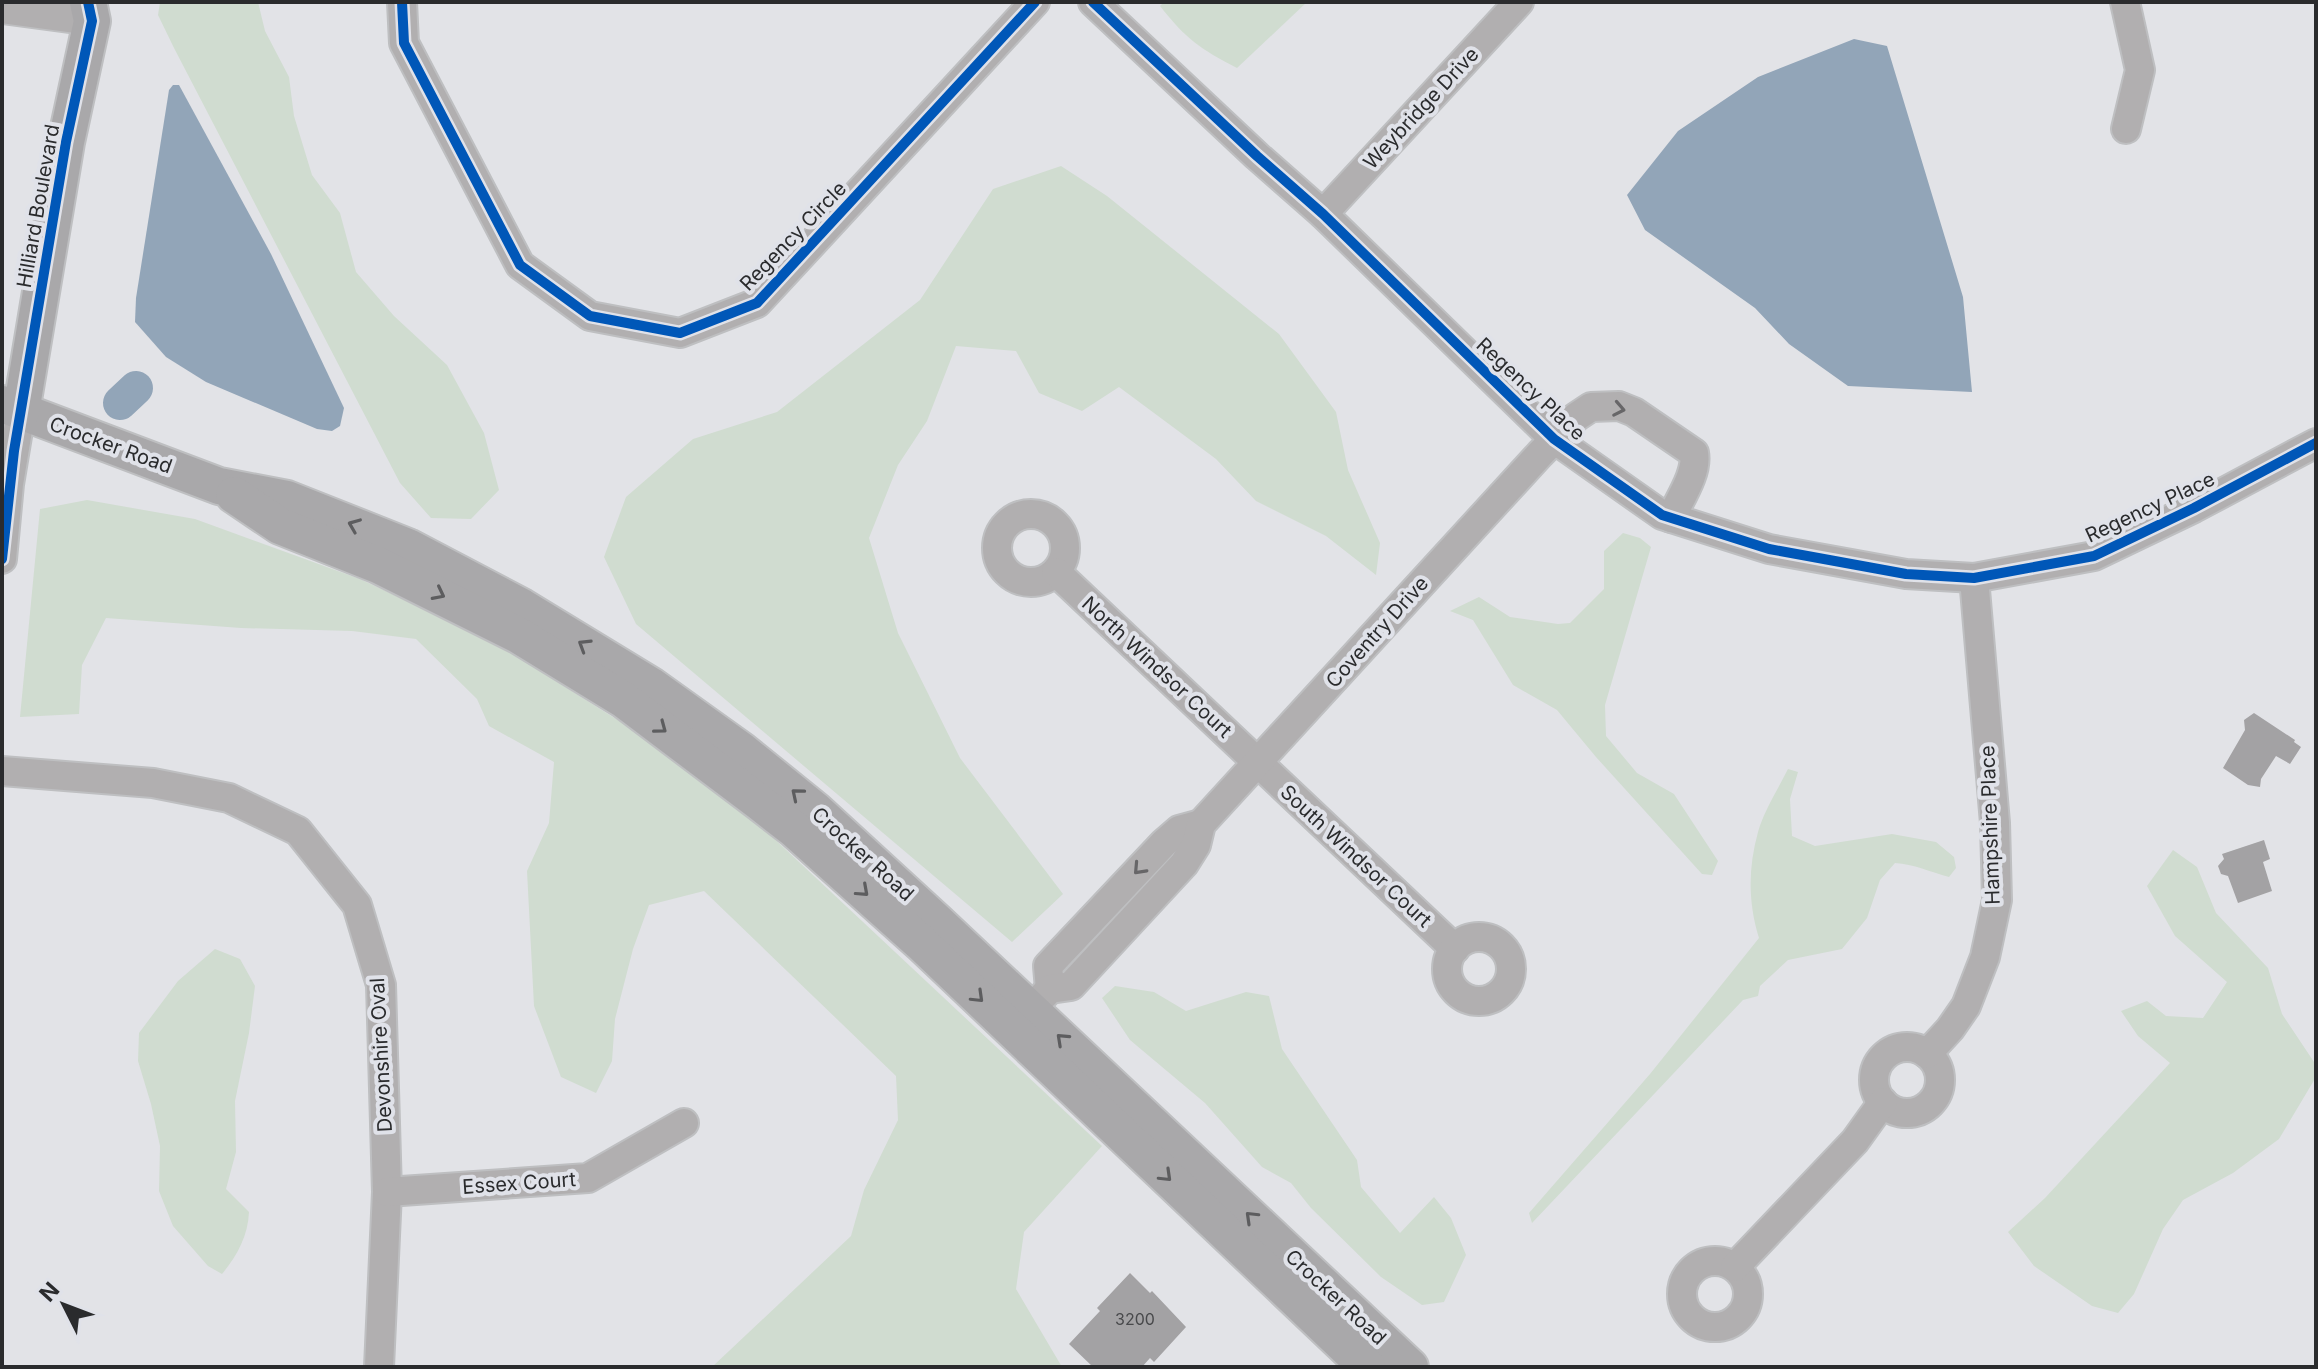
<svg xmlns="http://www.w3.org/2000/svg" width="2318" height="1369" font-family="Inter,sans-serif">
<rect width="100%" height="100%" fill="#e2e3e7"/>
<g fill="#d0dcd0">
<polygon points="160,2 258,2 265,31 289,77 294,116 312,175 340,213 356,272 394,316 447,365 484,433 499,490 471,519 431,518 400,483 174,48 158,15"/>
<path d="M 1164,2 L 1307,2 L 1237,68 C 1200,49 1186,39 1160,6 Z"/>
<polygon points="1061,166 1107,196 1279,334 1336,412 1348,470 1380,543 1376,575 1326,536 1256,501 1216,459 1119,387 1082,411 1039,393 1016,351 956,346 927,421 898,465 869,538 898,633 960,758 1063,894 1012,942 636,624 604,557 626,497 693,439 777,412 920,300 993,189"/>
<polygon points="87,500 195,519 360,579 492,641 632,729 752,818 1102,1146 1024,1232 1016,1289 1062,1367 712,1367 851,1236 864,1190 898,1120 896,1076 704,891 649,905 633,949 615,1019 612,1061 596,1093 561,1077 534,1006 527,871 549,823 554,762 489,726 477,699 416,639 352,631 241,628 106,618 82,665 79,714 20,717 40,509"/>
<polygon points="1623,533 1640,538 1651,547 1605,705 1606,736 1637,773 1674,794 1718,861 1712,875 1702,874 1596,757 1557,710 1513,685 1473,620 1450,611 1479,597 1510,617 1558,624 1570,623 1604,589 1604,551"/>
<path d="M 1788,769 L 1798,772 L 1790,799 L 1792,836 L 1815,846 L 1892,834 L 1936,842 L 1954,857 L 1956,868 L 1949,877 C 1930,872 1914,864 1895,863 L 1880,880 L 1867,918 L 1842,949 L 1788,960 L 1760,986 L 1758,996 L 1743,1000 L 1532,1223 L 1529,1213 L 1650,1074 L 1759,938 C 1748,903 1748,868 1758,832 C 1764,811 1778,789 1788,769 Z"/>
<polygon points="2173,850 2197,867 2216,913 2268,968 2282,1014 2316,1065 2316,1077 2279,1139 2233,1173 2183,1200 2163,1229 2134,1294 2118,1313 2092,1306 2034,1266 2008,1232 2045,1198 2170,1063 2138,1036 2121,1011 2147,1001 2166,1016 2203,1018 2227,982 2175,936 2147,886"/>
<path d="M 215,949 L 240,959 L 255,986 L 249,1033 L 235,1101 L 236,1152 L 226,1189 L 249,1212 C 248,1236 237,1256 222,1274 L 208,1266 L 173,1226 L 159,1191 L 160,1146 L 151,1104 L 138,1061 L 139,1033 L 178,981 Z"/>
<polygon points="1115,986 1154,992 1186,1011 1246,992 1269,996 1282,1049 1357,1160 1361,1187 1400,1233 1434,1197 1451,1218 1466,1255 1444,1302 1422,1305 1381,1277 1311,1208 1291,1183 1262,1167 1205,1103 1130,1040 1102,998"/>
</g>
<g fill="#92a5b8">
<polygon points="1854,39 1887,46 1963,297 1972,392 1848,386 1789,344 1755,308 1645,230 1627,195 1678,131 1758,77"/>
<polygon points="173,85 179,85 271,254 344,408 340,426 332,431 317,429 206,382 166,357 135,322 136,298 169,90"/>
</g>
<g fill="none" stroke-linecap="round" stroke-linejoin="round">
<polyline stroke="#92a5b8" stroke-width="34" points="120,403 136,388"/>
</g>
<g fill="#a3a2a4">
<polygon points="2254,713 2295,740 2294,742 2301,747 2290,764 2276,756 2261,779 2260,787 2248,785 2223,768 2245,730 2244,720"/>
<polygon points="2264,840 2270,859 2263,862 2272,891 2238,903 2228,876 2221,874 2218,866 2224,859 2222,854"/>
<polygon points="1130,1273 1150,1293 1152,1291 1186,1327 1154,1362 1150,1358 1142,1367 1093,1367 1069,1344 1100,1311 1097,1308"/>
</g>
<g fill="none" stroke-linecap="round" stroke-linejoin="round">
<defs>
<g id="minor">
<polyline points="402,2 404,43 520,265 590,316 680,333 757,303 1035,2"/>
<polyline points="1093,2 1257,156 1323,214 1554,439 1662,515 1769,549 1906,574 1974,578 2094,556 2194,508 2316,443"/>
<polyline points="2125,2 2140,70 2126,129"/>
<polyline points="2,9 92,21"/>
<polyline points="1323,214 1519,2"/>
<circle cx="1031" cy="548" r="34"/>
<polyline points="2,559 9,484 21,412"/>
<polyline points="1056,572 1455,949"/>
<polyline points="2,771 153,783 229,798 298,831 357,905 381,985 387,1192 379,1367"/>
<circle cx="1479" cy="969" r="32"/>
<polyline points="1050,989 1048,966 1164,843 1179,830 1201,824"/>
<path d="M 1017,1022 L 1050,989 L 1071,986 L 1184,864 L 1196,845 L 1201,824 L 1540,454 L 1576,417 L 1591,407 L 1619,406 L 1634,412 L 1694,453 C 1698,473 1679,500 1671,518"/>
<circle cx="1907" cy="1080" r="33"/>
<polyline points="1927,1054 1950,1029 1966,1006 1985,957 1997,900 1995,823 1974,578"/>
<polyline points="387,1192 588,1178 684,1123"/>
<circle cx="1715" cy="1294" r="33"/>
<polyline points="1735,1267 1855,1141 1883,1102"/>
</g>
<g id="major">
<polyline points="2,404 219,486 287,499 408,547 522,607 650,685 742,751 815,810 937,922 1410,1367"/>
<polyline points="21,412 66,142 92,21 88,2"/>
<polyline points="234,495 280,526 378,565 518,635 624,700 759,802 795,830 921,943 1367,1367"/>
</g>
</defs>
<use href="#minor" stroke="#bebfc1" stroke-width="32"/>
<use href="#major" stroke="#bebfc1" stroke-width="40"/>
<use href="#minor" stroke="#b1afb0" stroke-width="28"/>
<use href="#major" stroke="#a9a8aa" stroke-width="36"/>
<defs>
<g id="cycleway">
<polyline points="402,2 404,43 520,265 590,316 680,333 757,303 1035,2"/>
<polyline points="1093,2 1257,156 1323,214 1554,439 1662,515 1769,549 1906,574 1974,578 2094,556 2194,508 2316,443"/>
<polyline points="2,559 14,451 66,142 92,21 88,2"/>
</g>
</defs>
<use href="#cycleway" stroke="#e0e2e9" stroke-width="15"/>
<use href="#cycleway" stroke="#0057b8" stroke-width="10"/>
</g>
<defs><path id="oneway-chevron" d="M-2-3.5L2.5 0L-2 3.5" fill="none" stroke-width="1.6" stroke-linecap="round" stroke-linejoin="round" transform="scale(2)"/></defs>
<g stroke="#676668">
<use href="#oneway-chevron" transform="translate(1619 409) rotate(11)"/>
<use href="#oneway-chevron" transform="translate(1139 869) rotate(133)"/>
</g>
<g stroke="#5d5d5f">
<use href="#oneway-chevron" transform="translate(354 525) rotate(-158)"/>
<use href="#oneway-chevron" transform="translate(439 594) rotate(27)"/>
<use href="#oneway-chevron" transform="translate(584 645) rotate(-148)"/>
<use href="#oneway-chevron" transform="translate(661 728) rotate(37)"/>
<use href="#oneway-chevron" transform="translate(797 794) rotate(-140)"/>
<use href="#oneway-chevron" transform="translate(863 891) rotate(42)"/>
<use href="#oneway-chevron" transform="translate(978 997) rotate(44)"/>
<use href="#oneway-chevron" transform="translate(1062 1039) rotate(-137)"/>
<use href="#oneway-chevron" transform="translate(1166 1176) rotate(44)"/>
<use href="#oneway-chevron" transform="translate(1251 1217) rotate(-136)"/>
</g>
<g text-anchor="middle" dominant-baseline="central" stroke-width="8" stroke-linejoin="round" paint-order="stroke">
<g font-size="16" fill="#48494b">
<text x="1135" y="1319">3200</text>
</g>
<g font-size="20" fill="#2a2b2d" stroke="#e0e2e9">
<text transform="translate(1421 108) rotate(-47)">Weybridge Drive</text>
<text transform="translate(38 206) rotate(-80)">Hilliard Boulevard</text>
<text transform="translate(793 236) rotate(-46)">Regency Circle</text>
<text transform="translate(1531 389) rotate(43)">Regency Place</text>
<text transform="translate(111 445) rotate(20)">Crocker Road</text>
<text transform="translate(2150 507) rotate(-25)">Regency Place</text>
<text transform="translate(1377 632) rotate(-48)">Coventry Drive</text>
<text transform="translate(1157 667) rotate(43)">North Windsor Court</text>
<text transform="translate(1990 825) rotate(-92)">Hampshire Place</text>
<text transform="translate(863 854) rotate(42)">Crocker Road</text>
<text transform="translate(1356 856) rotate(43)">South Windsor Court</text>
<text transform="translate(381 1055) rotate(-93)">Devonshire Oval</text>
<text transform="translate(519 1183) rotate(-4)">Essex Court</text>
<text transform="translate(1336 1297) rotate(43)">Crocker Road</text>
</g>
</g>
<rect width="2318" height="1369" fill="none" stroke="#2a2b2d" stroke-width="8"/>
<g transform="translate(64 1305) rotate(312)" stroke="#e0e2e9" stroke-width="6" paint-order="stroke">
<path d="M0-6L14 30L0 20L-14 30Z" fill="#2a2b2d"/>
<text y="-12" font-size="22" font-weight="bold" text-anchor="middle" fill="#2a2b2d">N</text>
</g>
</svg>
